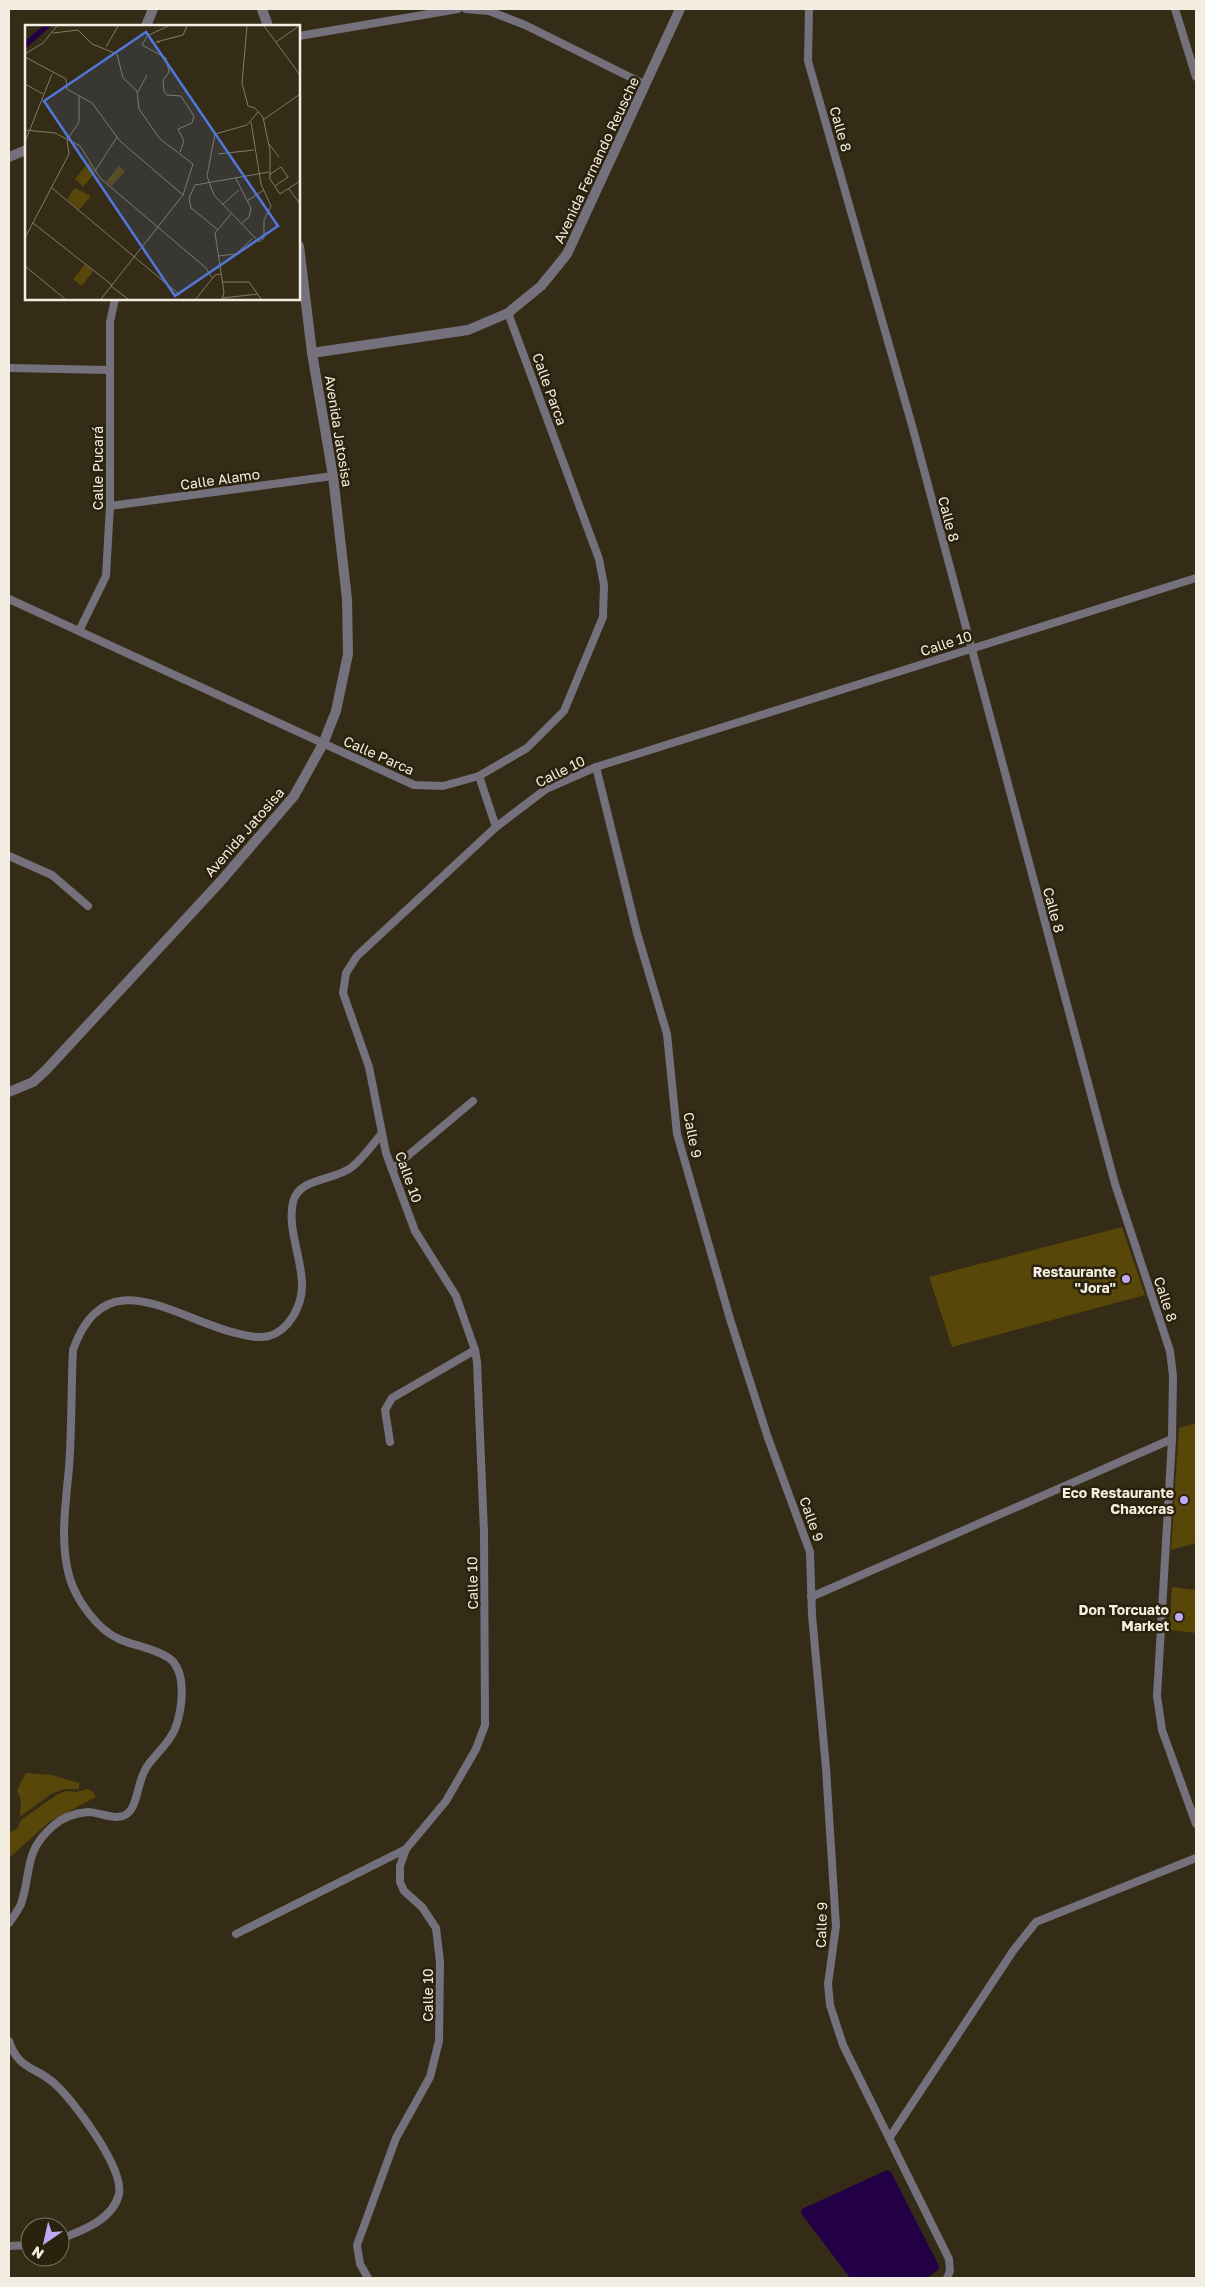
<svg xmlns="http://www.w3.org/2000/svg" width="1205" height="2287" font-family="'Golos Text',sans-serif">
<rect width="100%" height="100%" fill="#342c16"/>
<g fill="#594609">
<polygon points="1122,1227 1145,1295 952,1347 929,1277"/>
<polygon points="1196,1423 1196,1543 1171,1550 1179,1428"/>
<polygon points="1172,1587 1196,1590 1196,1633 1169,1630"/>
<polygon points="26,1773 52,1775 79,1783 79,1789 64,1789 51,1794 20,1817 21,1800 17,1790"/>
<polygon points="87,1789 93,1792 96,1797 49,1822 9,1858 9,1833 17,1829 21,1820 55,1796 65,1791 76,1792"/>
</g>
<polygon fill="#230045" points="887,2170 891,2172 939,2266 939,2269 927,2278 850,2278 801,2213 802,2209"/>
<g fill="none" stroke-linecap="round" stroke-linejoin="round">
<g stroke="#74717c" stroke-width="8">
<polyline points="466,9 489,11 525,25 646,85"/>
<polyline points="809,9 808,61 913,429 1115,1184 1170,1351 1173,1376 1172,1439 1157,1696 1162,1730 1196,1824"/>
<polyline points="1175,9 1196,77"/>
<polyline points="299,36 458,9"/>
<polyline points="9,368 109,370"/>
<polyline points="110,506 333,476"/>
<polyline points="9,599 414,785 443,786 479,776 527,748 564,711 603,617 604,585 599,559 508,313"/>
<polyline points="79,631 106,576 110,506 110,322 115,299"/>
<polyline points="596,767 637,933 667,1034 677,1134 730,1319 768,1438 810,1552 812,1615 826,1768 836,1926 828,1984 830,2005 843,2045 949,2259 950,2271 947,2278"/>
<polyline points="479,776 496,827"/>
<polyline points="9,856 52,875 88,906"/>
<polyline points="392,1169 473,1101"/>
<polyline points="390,1442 385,1410 392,1398 475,1350"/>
<polyline points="811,1597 1172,1439"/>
<path d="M 9,1923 C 13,1917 18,1911 21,1904 C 32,1872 23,1852 53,1826 C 63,1817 75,1813 88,1812 C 101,1812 119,1824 130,1811 C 139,1800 137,1780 148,1765 C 157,1753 169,1743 175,1729 C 182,1710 188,1672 169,1658 C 154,1648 135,1646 119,1639 C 98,1630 77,1601 70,1579 C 59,1542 66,1504 69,1467 C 72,1428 71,1389 73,1350 C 104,1261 170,1315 232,1332 C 244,1335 256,1339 269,1336 C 290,1330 302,1305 302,1285 C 302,1258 287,1229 293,1202 C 299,1177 335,1181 352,1167 C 364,1157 373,1144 382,1133"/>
<polyline points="236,1934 406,1849"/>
<path d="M 9,2041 C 18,2070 37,2067 55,2084 C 74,2101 124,2168 119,2194 C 113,2220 81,2231 60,2239"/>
<polyline points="890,2137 1013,1951 1036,1922 1196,1858"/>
<polyline points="9,2246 30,2245"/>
<polyline points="368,2278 360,2264 357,2245 396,2138 430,2077 439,2041 440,1962 436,1928 422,1907 404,1891 400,1882 400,1866 406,1849 446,1801 476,1749 485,1725 484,1532 477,1362 475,1350 456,1296 415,1231 386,1153 369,1067 343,993 346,973 357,956 496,827 546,789 596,767 1196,578"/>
</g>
<g stroke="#74717c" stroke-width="10">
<polyline points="262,9 268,26"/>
<polyline points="146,26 153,9"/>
<polyline points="9,157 26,150"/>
<polyline points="312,353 468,330 508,313 541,286 567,254 680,9"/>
<polyline points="9,1092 33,1082 46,1070 221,881 294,796 323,744 336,711 348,654 347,599 333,476 312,353 299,246"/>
</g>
</g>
<g fill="#c1a8f3" stroke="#2a220c" stroke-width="2">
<circle cx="1126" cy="1279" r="5"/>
<circle cx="1184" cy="1500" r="5"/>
<circle cx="1179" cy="1617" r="5"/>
</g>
<g text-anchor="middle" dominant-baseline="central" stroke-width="5" stroke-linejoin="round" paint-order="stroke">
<g font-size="14" fill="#f3eee1" stroke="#2a220c">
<text transform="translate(841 129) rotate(74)">Calle 8</text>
<text transform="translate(596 160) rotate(-65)">Avenida Fernando Reusche</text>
<text transform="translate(550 389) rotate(70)">Calle Parca</text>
<text transform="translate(339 431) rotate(81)">Avenida Jatosisa</text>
<text transform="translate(97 468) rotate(-90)">Calle Pucará</text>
<text transform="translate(220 479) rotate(-8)">Calle Alamo</text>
<text transform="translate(949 519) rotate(75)">Calle 8</text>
<text transform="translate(946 643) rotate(-18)">Calle 10</text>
<text transform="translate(379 755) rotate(24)">Calle Parca</text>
<text transform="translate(560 771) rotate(-26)">Calle 10</text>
<text transform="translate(244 832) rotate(-49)">Avenida Jatosisa</text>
<text transform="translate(1054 910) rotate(75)">Calle 8</text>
<text transform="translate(693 1135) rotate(79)">Calle 9</text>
<text transform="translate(409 1177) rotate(70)">Calle 10</text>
<text transform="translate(1166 1299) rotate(72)">Calle 8</text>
<text transform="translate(812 1519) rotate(70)">Calle 9</text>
<text transform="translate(472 1583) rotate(-91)">Calle 10</text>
<text transform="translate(821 1925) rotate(-88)">Calle 9</text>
<text transform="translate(427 1995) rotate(-90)">Calle 10</text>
</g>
<g font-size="14" font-weight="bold" fill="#f3eee1" stroke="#2a220c" text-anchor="end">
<text x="1116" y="1271">Restaurante<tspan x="1116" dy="16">"Jora"</tspan></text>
<text x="1174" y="1492">Eco Restaurante<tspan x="1174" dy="16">Chaxcras</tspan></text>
<text x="1169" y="1609">Don Torcuato<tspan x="1169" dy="16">Market</tspan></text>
</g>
</g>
<g transform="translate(25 25)">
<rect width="275" height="275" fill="#342c16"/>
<path d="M 64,137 L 70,148 L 58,162 L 50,154 ZM 94,141 L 100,146 L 87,161 L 81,157 ZM 50,163 L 66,171 L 54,185 L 42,174 ZM 60,239 L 68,246 L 57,261 L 48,254 Z" fill="#594609"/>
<path d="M 18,1 L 26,1 L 0,24 L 0,16 Z" fill="#230045"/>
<path fill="none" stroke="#807a67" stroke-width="1" d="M 143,1 L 122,11 L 117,20 L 141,33 L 144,47 L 138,55 L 139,66 L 142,70 L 156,71 L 169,91 L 167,98 L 153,104 L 159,116 L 155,127M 222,1 L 217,58 L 223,81 L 230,83 L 238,92 L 245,126 L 245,154 L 255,169 L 275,156M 239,1 L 275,50M 28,8 L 53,5 L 67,19 L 92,29 L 98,53 L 112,66 L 114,84 L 135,114 L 168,139 L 158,170 L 76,274M 135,17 L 131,17 L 158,10 L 162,1M 251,17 L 274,1M 81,22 L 93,1M 0,29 L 18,18 L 32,1M 0,32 L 41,54 L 42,64 L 67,78 L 95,116 L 158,170M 0,59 L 18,69M 113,67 L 122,50M 238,95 L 275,69M 226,97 L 236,159 L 246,181 L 239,195 L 239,213 L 234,217 L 189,170 L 182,151 L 190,109 L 222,100 L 233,87M 0,105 L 30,108 L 55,121 L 75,153 L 181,243 L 187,253M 0,117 L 27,49M 244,119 L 254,132M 193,129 L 229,125M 70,146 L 92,112M 244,150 L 256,142 L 263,152 L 250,161M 210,152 L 226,183 L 224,192 L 216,199M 27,163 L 155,270M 264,164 L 275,179M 222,176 L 239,165M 197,180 L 214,165M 8,198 L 87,260M 192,204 L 166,183 L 164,173 L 170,160 L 244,147M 0,213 L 44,129 L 42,115 L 54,97 L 54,71M 193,231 L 211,229 L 227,214M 0,241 L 40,274M 197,257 L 224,257 L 236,274M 86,261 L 103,274M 198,273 L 233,269M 171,274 L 190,250 L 196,249M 197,274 L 199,267 L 190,208 L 206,189"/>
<path fill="#5276da" fill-opacity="0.15" stroke="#5276da" stroke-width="2.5" d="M 121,7 L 253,201 L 150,271 L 19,76 Z"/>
<rect width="275" height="275" fill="none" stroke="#f3eee1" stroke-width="2.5"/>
</g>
<rect width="1205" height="2287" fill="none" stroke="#f3eee1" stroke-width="20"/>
<g transform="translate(45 2242) rotate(214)"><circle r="24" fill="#2a220c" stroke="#7a7461"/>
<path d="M0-4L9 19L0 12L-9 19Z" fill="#c1a8f3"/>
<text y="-8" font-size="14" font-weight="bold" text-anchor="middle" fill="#f3eee1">N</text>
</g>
</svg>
